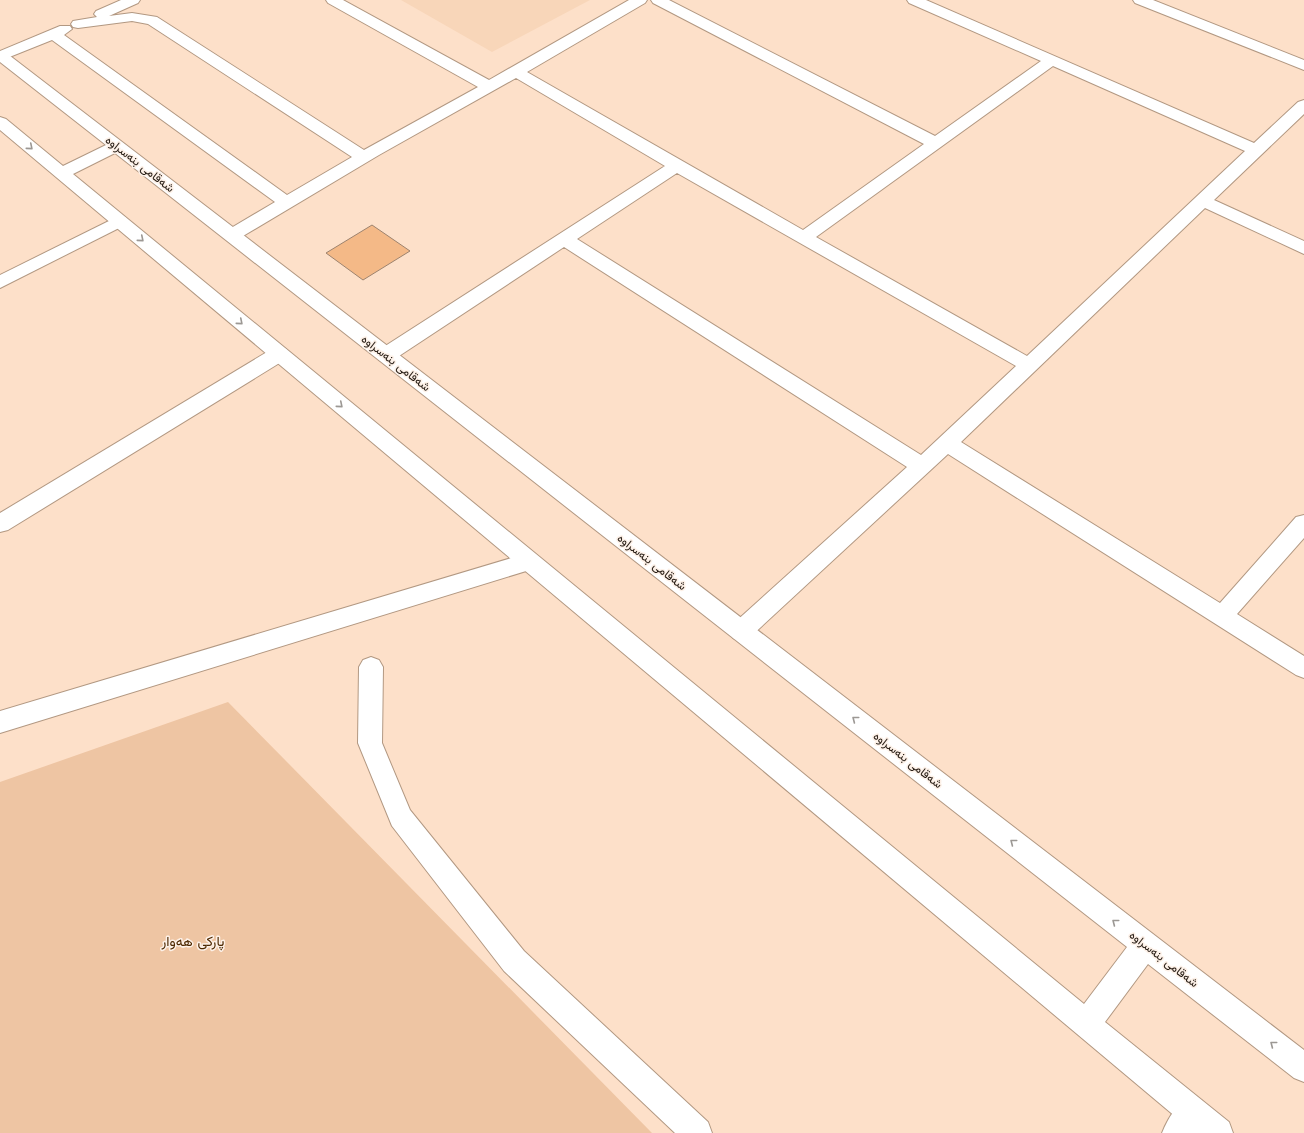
<svg xmlns="http://www.w3.org/2000/svg" width="1304" height="1133" font-family="'Work Sans',Vazirmatn,sans-serif">
<rect width="100%" height="100%" fill="#fde0c9"/>
<polygon fill="#f8d6b9" points="401,0 590,0 492,52"/>
<polygon fill="#eec5a3" points="228,702 652,1133 0,1133 0,782"/>
<polygon fill="#f4b987" stroke="#9d836e" points="372,225 410,251 363,280 326,253"/>
<g fill="none" stroke-linecap="round" stroke-linejoin="round">
<defs>
<g id="minor">
<path d="M 121,0 L 140,0 L 138,3 L 109,16 L 132,13 L 157,17 L 364,150 L 478,87 L 328,3 L 326,0 L 343,0 L 489,80 L 629,0 L 647,0 L 645,3 L 527,72 L 803,230 L 924,144 L 653,3 L 651,0 L 669,0 L 935,136 L 1041,61 L 909,3 L 907,0 L 926,0 L 1254,143 L 1298,102 L 1304,100 L 1304,114 L 1214,200 L 1304,241 L 1304,254 L 1205,208 L 961,442 L 1220,603 L 1296,517 L 1304,515 L 1304,538 L 1237,614 L 1304,656 L 1304,678 L 1296,675 L 948,454 L 749,638 L 741,641 L 733,638 L 730,631 L 733,624 L 907,467 L 564,247 L 393,360 L 386,362 L 379,360 L 376,355 L 379,350 L 665,166 L 516,78 L 379,155 L 238,239 L 232,241 L 226,239 L 223,235 L 226,231 L 275,202 L 52,40 L 2,60 L 0,60 L 0,51 L 60,26 L 70,26 L 72,29 L 64,35 L 287,195 L 352,157 L 148,24 L 132,21 L 78,28 L 73,27 L 71,24 L 73,21 L 97,17 L 94,14 L 96,11 ZM 1053,66 L 1245,151 L 1027,356 L 816,237 ZM 677,173 L 1016,366 L 921,455 L 577,239 Z"/>
<polygon points="1133,0 1153,0 1304,60 1304,70 1135,3"/>
<polygon points="119,216 125,217 128,221 125,225 0,288 0,275"/>
<polygon points="279,347 286,349 289,354 286,359 8,530 0,532 0,513 272,349"/>
<polygon points="528,553 536,556 539,562 536,568 0,733 0,711"/>
<polygon points="371,657 379,660 383,667 382,743 410,810 524,951 708,1122 712,1133 675,1133 504,971 392,826 358,743 359,667 363,660"/>
<path d="M 1192,1096 L 1202,1101 L 1207,1111 L 1195,1133 L 1162,1133 C 1168,1118 1177,1103 1192,1096 Z"/>
</g>
<path id="major" d="M 0,51 L 5,52 L 1304,1050 L 1304,1082 L 1294,1078 L 1148,964 L 1105,1022 L 1229,1122 L 1233,1133 L 1195,1133 L 0,130 L 0,117 L 6,119 L 63,166 L 106,145 L 0,62 ZM 115,153 L 1127,947 L 1084,1004 L 73,174 Z"/>
</defs>
<use href="#minor" stroke="#b29882" stroke-width="2"/>
<use href="#major" stroke="#b29882" stroke-width="2"/>
<use href="#minor" fill="#fff" fill-rule="evenodd"/>
<use href="#major" fill="#fff" fill-rule="evenodd"/>
</g>
<defs><path id="oneway-chevron" d="M-2-3.5L2.5 0L-2 3.5" fill="none" stroke-width="1.6" stroke-linecap="round" stroke-linejoin="round"/></defs>
<g stroke="#9c9894">
<use href="#oneway-chevron" transform="translate(30 147) rotate(40)"/>
<use href="#oneway-chevron" transform="translate(141 239) rotate(40)"/>
<use href="#oneway-chevron" transform="translate(240 322) rotate(40)"/>
<use href="#oneway-chevron" transform="translate(340 405) rotate(40)"/>
<use href="#oneway-chevron" transform="translate(855 719) rotate(-142)"/>
<use href="#oneway-chevron" transform="translate(1013 842) rotate(-142)"/>
<use href="#oneway-chevron" transform="translate(1115 922) rotate(-142)"/>
<use href="#oneway-chevron" transform="translate(1273 1044) rotate(-142)"/>
</g>
<g text-anchor="middle" dominant-baseline="central" stroke-width="3" stroke-linejoin="round" paint-order="stroke">
<g font-size="12" fill="#241a12" stroke="#fdf1e8">
<text transform="translate(140 164) rotate(38)">شەقامی بنەسراوە</text>
<text transform="translate(396 363) rotate(38)">شەقامی بنەسراوە</text>
<text transform="translate(652 562) rotate(38)">شەقامی بنەسراوە</text>
<text transform="translate(908 760) rotate(38)">شەقامی بنەسراوە</text>
<text transform="translate(1164 959) rotate(38)">شەقامی بنەسراوە</text>
</g>
<g font-size="14" fill="#4d2800" stroke="#fdf1e8">
<text x="193" y="941">پارکی هەوار</text>
</g>
</g>
</svg>
